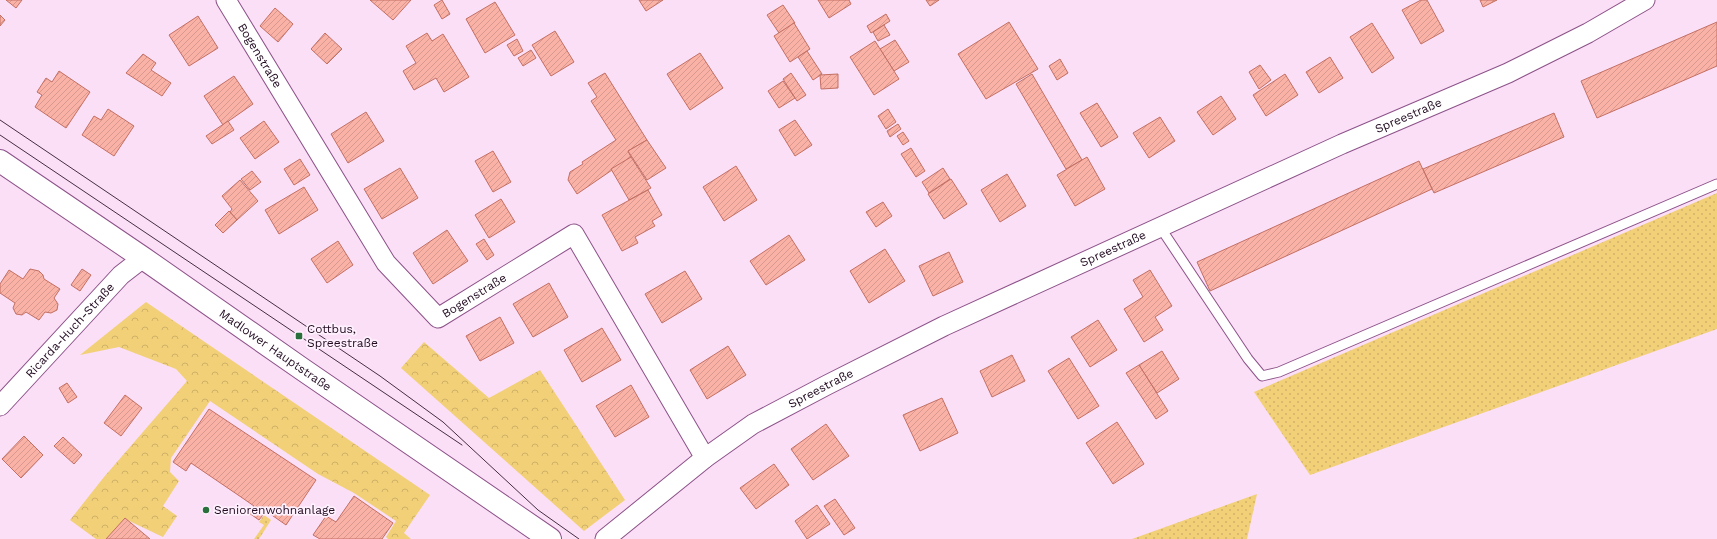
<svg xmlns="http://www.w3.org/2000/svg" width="1717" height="539" font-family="'Work Sans',sans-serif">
<defs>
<pattern id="grass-dots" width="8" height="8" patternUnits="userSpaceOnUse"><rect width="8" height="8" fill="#f2d078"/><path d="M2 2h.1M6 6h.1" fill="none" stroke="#cfb168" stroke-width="1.8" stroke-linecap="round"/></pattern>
<pattern id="forest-crowns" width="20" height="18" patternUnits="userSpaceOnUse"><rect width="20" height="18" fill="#f2d078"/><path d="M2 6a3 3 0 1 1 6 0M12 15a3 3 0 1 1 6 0" fill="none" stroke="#cfb168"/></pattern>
<pattern id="building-hatch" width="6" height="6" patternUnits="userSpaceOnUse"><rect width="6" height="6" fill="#fab2a6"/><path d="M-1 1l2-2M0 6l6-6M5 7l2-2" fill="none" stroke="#d6988f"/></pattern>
</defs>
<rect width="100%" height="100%" fill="#fadff7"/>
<g fill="url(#grass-dots)">
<polygon points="1717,193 1717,329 1310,475 1254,392"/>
<polygon points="1257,494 1247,539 1132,539"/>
<polygon points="264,515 271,520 259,539 254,539 264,525 259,522"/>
</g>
<g fill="url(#forest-crowns)">
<polygon points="146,302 430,495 404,533 411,539 388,539 386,537 396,521 354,493 318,474 210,401 171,458 170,472 179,481 163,506 177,516 163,537 125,519 106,539 96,539 70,520 104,477 187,381 176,369 119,347 80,355"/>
<polygon points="424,342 489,398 540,370 625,500 584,531 401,368"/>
</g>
<g fill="url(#building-hatch)" stroke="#c36f63">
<polygon points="6,0 22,0 16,8"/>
<polygon points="370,0 411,0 393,20"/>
<polygon points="442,0 450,14 442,19 434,5"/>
<polygon points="639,0 663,0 646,11"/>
<polygon points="818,0 849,0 851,4 829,18"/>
<polygon points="926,0 939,0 930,6"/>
<polygon points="1421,0 1427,0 1444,31 1421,44 1402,10"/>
<polygon points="1480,0 1497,0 1483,7"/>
<polygon points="495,2 515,35 485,53 466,19"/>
<polygon points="783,5 795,23 779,33 767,15"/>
<polygon points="275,8 293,24 278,42 260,26"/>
<polygon points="886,14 890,21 871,33 867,26"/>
<polygon points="0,15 5,20 0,26"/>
<polygon points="198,16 218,48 189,66 169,35"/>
<polygon points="1009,22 1038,69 986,99 958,54"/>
<polygon points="1717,22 1717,66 1597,118 1581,81"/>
<polygon points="794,23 810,49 790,62 774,36"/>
<polygon points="1372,23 1394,58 1372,73 1350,37"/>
<polygon points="884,25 890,35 878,41 873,32"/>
<polygon points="555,31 574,62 551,76 532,45"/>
<polygon points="325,33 342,49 327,64 311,49"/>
<polygon points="427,33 432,41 443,34 469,77 444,92 436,78 414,90 403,71 416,63 406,46"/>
<polygon points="517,39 523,51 514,56 507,45"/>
<polygon points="895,40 909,62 894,71 880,49"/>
<polygon points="875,41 899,79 874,95 850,57"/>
<polygon points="531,50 536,58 523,66 518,58"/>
<polygon points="807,51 822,74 813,80 798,57"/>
<polygon points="700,53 723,88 690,110 667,74"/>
<polygon points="143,54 156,63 151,70 171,83 162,96 126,73"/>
<polygon points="1330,57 1343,78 1319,93 1306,72"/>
<polygon points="1060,59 1068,73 1057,80 1049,66"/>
<polygon points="1260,65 1271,80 1259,89 1249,72"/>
<polygon points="59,71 90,92 66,128 35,107 42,95 37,92 46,78 52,82"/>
<polygon points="605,73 647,140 628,151 631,157 577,194 568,180 570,172 583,164 582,162 616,140 591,101 597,97 588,83"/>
<polygon points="791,73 806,95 797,101 783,79"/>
<polygon points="838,74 838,88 821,89 820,75"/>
<polygon points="1032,74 1082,160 1066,169 1016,84"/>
<polygon points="1285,74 1298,95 1266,116 1253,95"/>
<polygon points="234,76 253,104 223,125 204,96"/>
<polygon points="783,81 795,98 779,108 768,91"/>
<polygon points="1221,96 1236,119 1213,135 1197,112"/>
<polygon points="1097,103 1118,137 1101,147 1080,113"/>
<polygon points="108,109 134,126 114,156 82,135 94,116 101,120"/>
<polygon points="888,109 896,122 886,129 878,116"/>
<polygon points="366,112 384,141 348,163 331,134"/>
<polygon points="1554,113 1564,137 1434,193 1423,169"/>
<polygon points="1160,117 1175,141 1149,158 1133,133"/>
<polygon points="795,120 812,145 795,156 779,130"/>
<polygon points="228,121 234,130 212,144 206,136"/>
<polygon points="264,121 279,142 255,159 240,138"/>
<polygon points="898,124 901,129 890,137 887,131"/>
<polygon points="903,132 909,141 903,145 897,136"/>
<polygon points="647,140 666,168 647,180 628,151"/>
<polygon points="911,148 925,171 916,177 901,154"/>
<polygon points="493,151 511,182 493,192 475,161"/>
<polygon points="631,157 651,188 629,200 611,169"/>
<polygon points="1087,157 1105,189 1075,206 1057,175"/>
<polygon points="300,159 310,175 294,185 284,169"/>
<polygon points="1419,161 1432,189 1210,291 1197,262"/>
<polygon points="736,166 757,200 724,221 703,187"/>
<polygon points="400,168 418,198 382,219 364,189"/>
<polygon points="943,168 950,179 929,193 922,182"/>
<polygon points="252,171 261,182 250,190 241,179"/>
<polygon points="1007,174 1026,206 1000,222 981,190"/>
<polygon points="951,179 967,204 944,219 928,194"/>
<polygon points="240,180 258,201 237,220 230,212 232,209 222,196"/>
<polygon points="304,187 318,210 279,234 265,210"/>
<polygon points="648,190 662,215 652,221 655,226 635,237 638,243 622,251 602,215"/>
<polygon points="501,199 515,222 489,238 475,215"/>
<polygon points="883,202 892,216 876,227 866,212"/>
<polygon points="229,211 237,220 223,233 215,225"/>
<polygon points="447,230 468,261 433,284 413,253"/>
<polygon points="789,235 805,260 766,285 750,261"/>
<polygon points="484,239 494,255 487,260 476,244"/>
<polygon points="338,241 353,265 327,283 311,259"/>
<polygon points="885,249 905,281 869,303 850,271"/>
<polygon points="949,252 963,282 933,296 919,266"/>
<polygon points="30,269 39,271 43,275 44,279 60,289 54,298 58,304 57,310 51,313 45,312 39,320 26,312 22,315 16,314 13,308 15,303 0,293 0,284 9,270 23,279"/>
<polygon points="82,269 91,275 80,291 71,285"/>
<polygon points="1150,270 1172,306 1155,317 1163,330 1144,342 1124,309 1143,297 1133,280"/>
<polygon points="685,271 702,299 662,323 645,294"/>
<polygon points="549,283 568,317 533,337 513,304"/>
<polygon points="500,317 514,343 480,361 466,336"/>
<polygon points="1098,320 1117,350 1090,367 1071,337"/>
<polygon points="602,328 621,360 582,382 564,350"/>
<polygon points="728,346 746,375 707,399 690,370"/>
<polygon points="1162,351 1179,379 1157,393 1139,365"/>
<polygon points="1012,355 1025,381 992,397 980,371"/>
<polygon points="1069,358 1099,406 1078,419 1048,371"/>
<polygon points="1139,365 1168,411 1156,419 1126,373"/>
<polygon points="67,383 77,397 68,403 59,388"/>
<polygon points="631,385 649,417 615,437 596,406"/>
<polygon points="125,395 142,408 121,436 104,423"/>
<polygon points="942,398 958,433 920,451 903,415"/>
<polygon points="209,409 316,480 286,525 266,511 259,520 249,513 254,506 241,497 191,463 186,471 173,462"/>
<polygon points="1117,422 1144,464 1113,484 1086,443"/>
<polygon points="826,424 849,456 813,480 791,449"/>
<polygon points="24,436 43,455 21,478 2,459"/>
<polygon points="63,437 82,455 74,464 54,446"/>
<polygon points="774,464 789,485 756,509 740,488"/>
<polygon points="354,496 393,523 382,539 320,539 313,535 326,516 336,522"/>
<polygon points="835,499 855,528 844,535 824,506"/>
<polygon points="817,505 830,524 807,539 795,521"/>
<polygon points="125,518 150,539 106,539"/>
</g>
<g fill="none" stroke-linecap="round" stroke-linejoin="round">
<defs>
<polyline id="lane" points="1160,227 1248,359 1262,376 1279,372 1717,184"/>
<g id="street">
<path id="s1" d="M 226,0 L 386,263 L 438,318 L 574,234 L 705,458"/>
<path id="s2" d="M 0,406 L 121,275 L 143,258"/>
<path id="s3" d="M 605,539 L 705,458 L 753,424 L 827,385 L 944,326 L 1342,144 L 1508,73 L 1588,33 L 1645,0"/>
</g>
<g id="primary">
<path id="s4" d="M 0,161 L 143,258 L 302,369 L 550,539"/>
</g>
</defs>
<use href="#lane" stroke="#8d5289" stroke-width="11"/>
<use href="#street" stroke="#8d5289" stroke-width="21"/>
<use href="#primary" stroke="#8d5289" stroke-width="24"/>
<use href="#lane" stroke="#fff" stroke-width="9"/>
<use href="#street" stroke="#fff" stroke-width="19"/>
<use href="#primary" stroke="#fff" stroke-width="22"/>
<g stroke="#452d44" stroke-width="1">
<polyline points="0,120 380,376 443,422 538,510 579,539"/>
<polyline points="0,135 462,445"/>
</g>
</g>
<g fill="#296f3b" stroke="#fef1fd" stroke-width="1.5">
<rect x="295" y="332" width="8" height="8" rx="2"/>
<circle cx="206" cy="510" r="4"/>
</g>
<g text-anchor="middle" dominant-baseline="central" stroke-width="3.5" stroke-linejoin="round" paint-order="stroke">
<g font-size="12" fill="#230c22" stroke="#fef1fd">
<text stroke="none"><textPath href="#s1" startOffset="65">Bogenstraße</textPath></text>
<text stroke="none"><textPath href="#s3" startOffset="912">Spreestraße</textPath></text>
<text stroke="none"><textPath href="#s3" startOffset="588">Spreestraße</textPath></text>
<text stroke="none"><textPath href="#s1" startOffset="426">Bogenstraße</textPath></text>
<text stroke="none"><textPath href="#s2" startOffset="103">Ricarda-Huch-Straße</textPath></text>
<text stroke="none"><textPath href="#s4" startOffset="334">Madlower Hauptstraße</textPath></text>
<text stroke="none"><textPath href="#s3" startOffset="264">Spreestraße</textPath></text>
</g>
<g font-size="12" fill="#230c22" stroke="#fef1fd" text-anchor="start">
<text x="307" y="329">Cottbus,<tspan x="307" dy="14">Spreestraße</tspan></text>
<text x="214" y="510">Seniorenwohnanlage</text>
</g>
</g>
</svg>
